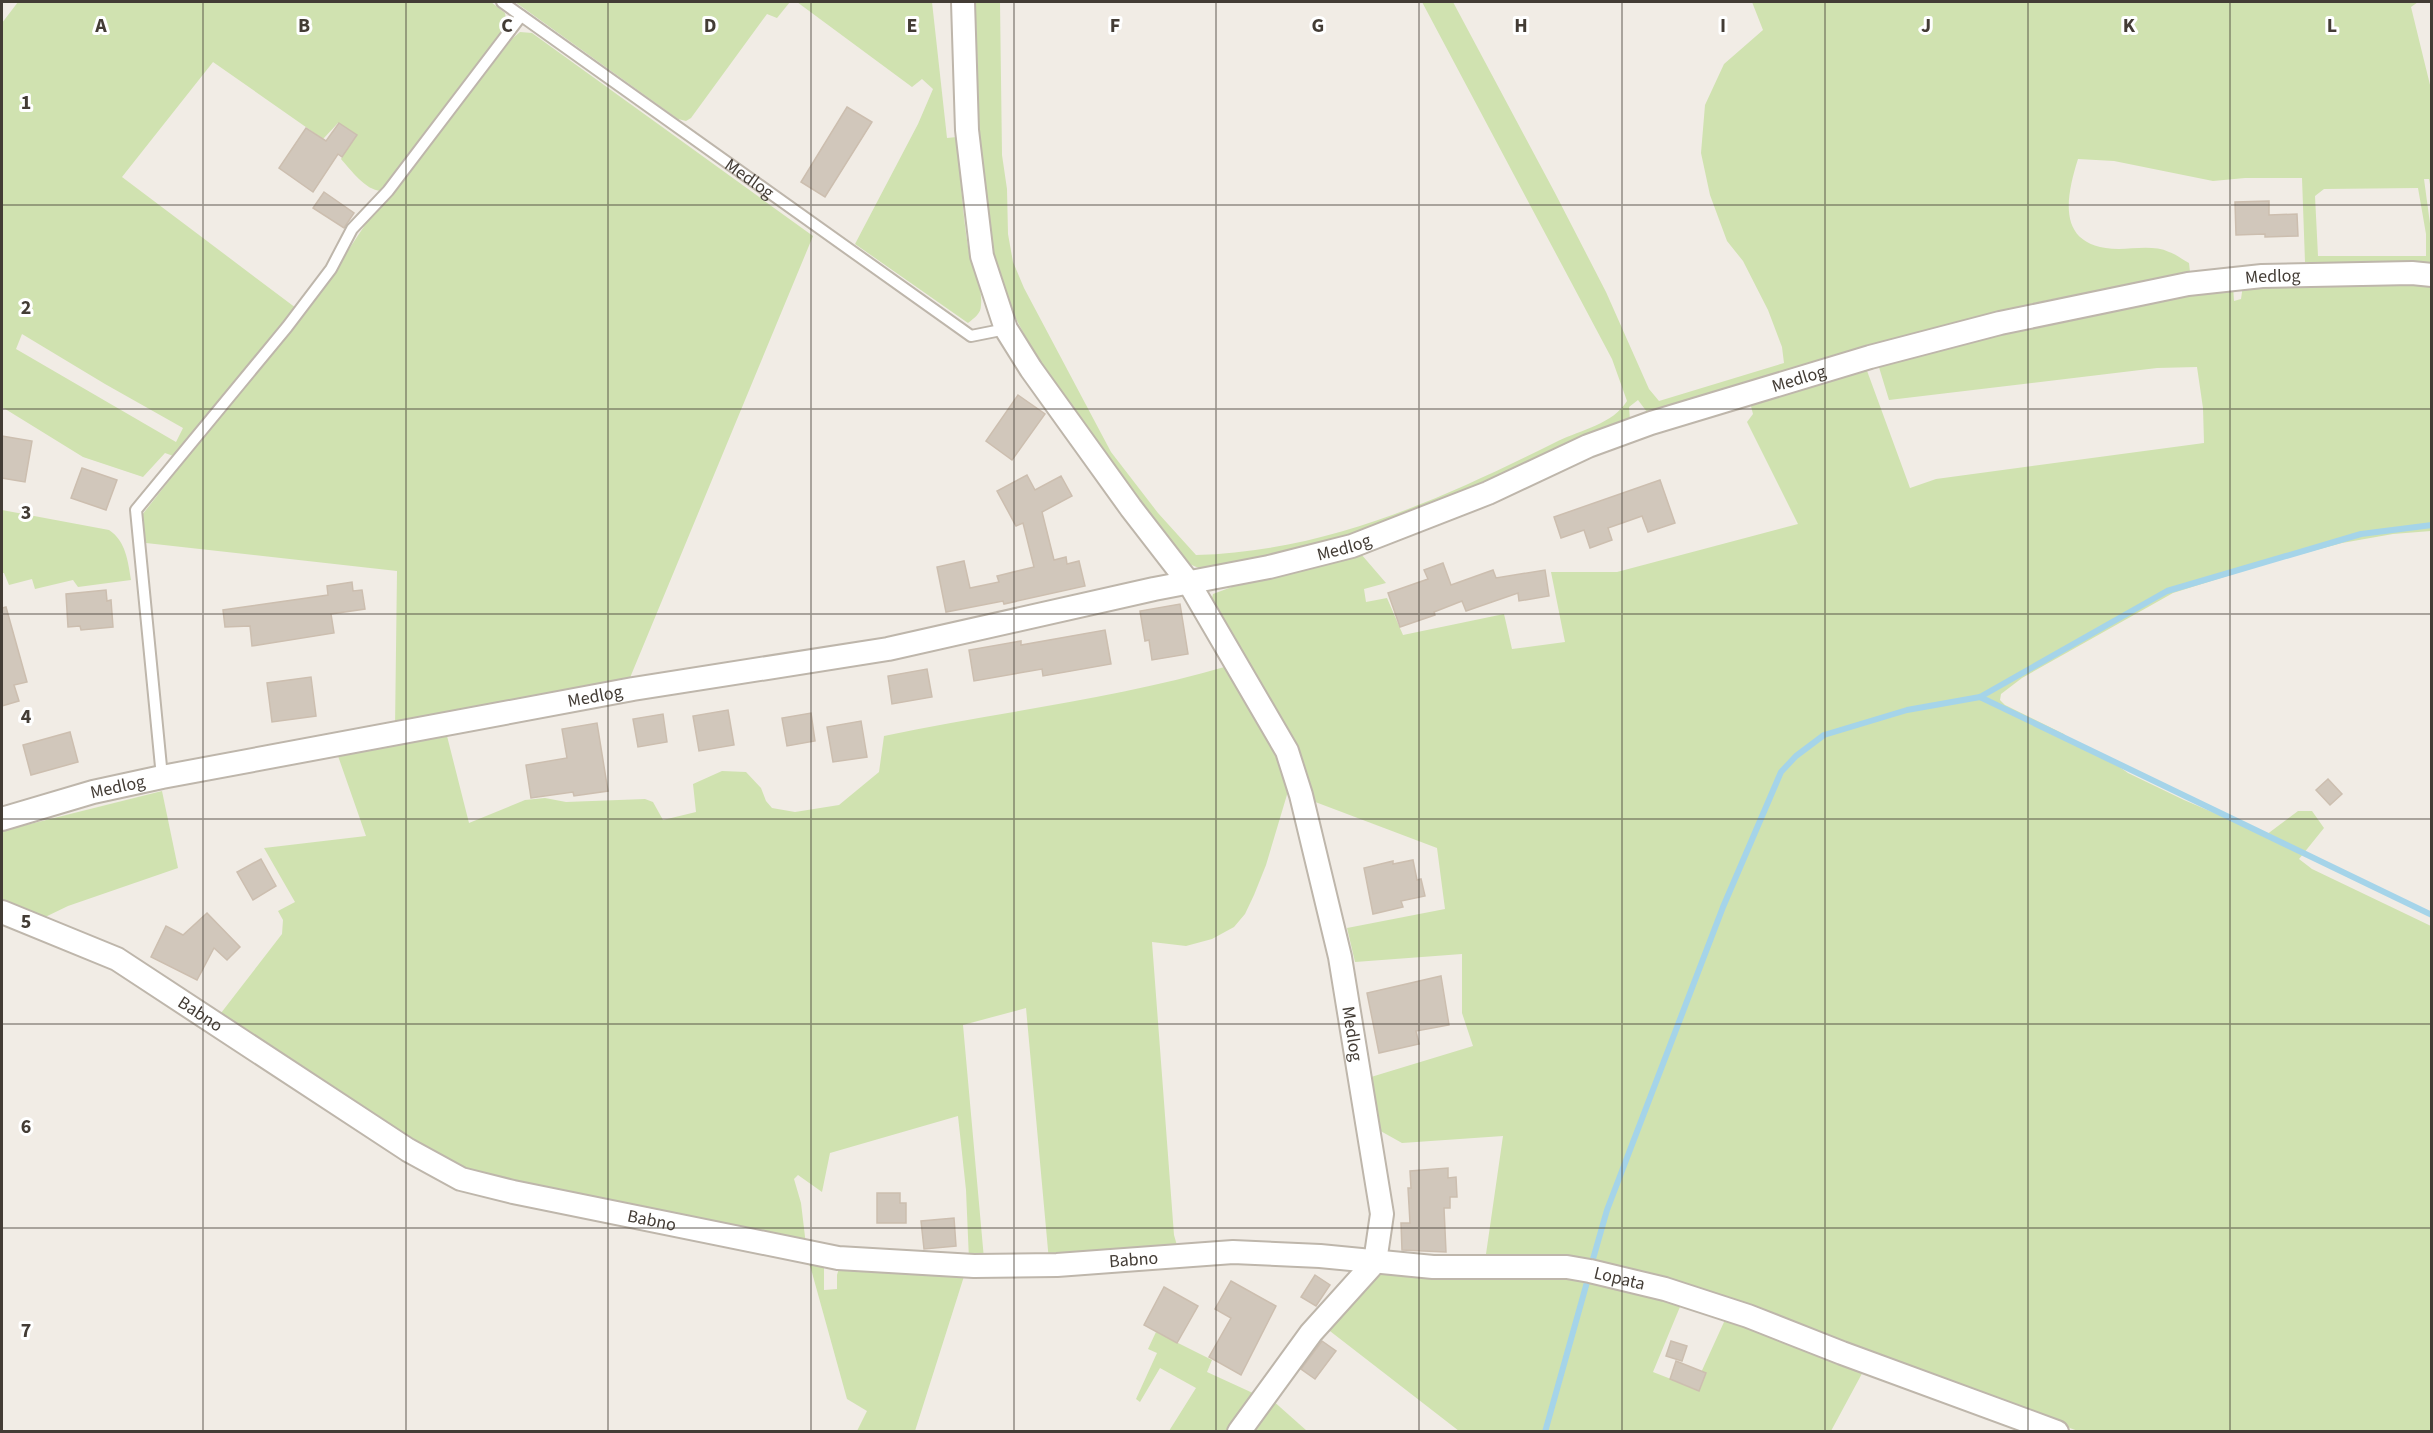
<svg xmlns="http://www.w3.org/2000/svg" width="2433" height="1433" font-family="'Source Sans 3',sans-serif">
<rect width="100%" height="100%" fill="#f1ece5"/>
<g fill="#d0e2b0" fill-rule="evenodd">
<path d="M 18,2 L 491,2 L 505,13 L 506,19 L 503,30 L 381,191 C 365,190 351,170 341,159 L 356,134 L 338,123 L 323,139 L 213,62 L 122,177 L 296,308 L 176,457 L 165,453 L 143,477 L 83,457 L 2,407 L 2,23 ZM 22,334 L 105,384 L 183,428 L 176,442 L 16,349 Z"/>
<polygon points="515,2 790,2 777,18 767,14 691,118 686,121 678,119"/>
<path d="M 797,2 L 932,2 L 947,138 L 957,137 C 961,175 962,214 969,252 C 972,269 983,287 981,305 C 981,314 974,318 968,323 L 855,244 L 918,124 L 933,89 L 922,79 L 912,87 Z"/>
<path d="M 975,2 L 1000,2 L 1002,155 L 1007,189 L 1008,234 L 1013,262 L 1024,288 L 1111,452 L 1158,513 L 1196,555 C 1329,551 1441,499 1558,441 C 1581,430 1613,424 1627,401 L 1612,359 L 1422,2 L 1453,2 L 1555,193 L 1606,292 L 1649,389 L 1659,401 L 1784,363 L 1782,347 L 1768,310 L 1743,261 L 1727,241 L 1710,195 L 1701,153 L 1705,105 L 1724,64 L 1763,30 L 1752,2 L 2418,2 L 2411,7 L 2431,89 L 2431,190 L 2429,179 L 2424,179 L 2431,231 L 2431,268 L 2305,262 L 2302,178 L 2245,178 L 2213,181 L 2114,161 L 2078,159 C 2064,203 2058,248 2119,249 C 2134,249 2154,245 2169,252 C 2176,254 2183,260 2189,263 L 2190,272 L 2034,303 L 1800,367 L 1647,412 L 1638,400 L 1629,407 L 1630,420 L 1610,425 L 1559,446 L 1463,494 L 1391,522 L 1257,562 L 1201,569 L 1187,563 L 1091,437 L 1088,429 C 1060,388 1027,348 1008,301 C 973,212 981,97 975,2 ZM 2418,188 L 2426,234 L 2426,256 L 2318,256 L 2315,196 L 2324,189 Z"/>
<polygon points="520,32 532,33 813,236 627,685 395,728 397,571 137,542 138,520 335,270 369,219 391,194 513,38"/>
<polygon points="2381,282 2431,287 2431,531 2393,534 2342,543 2272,562 2173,593 2022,678 2001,694 2000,700 2005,705 2064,734 2069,742 2100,753 2128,773 2184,800 2266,835 2298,811 2312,811 2324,828 2299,859 2312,869 2431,926 2431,1431 2078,1431 1739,1306 1485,1261 1503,1136 1402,1143 1377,1129 1371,1077 1473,1046 1462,1013 1462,954 1355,962 1347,928 1445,909 1437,848 1310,800 1289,734 1259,681 1210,605 1213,594 1253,579 1361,554 1386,583 1364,589 1366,602 1387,598 1403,635 1504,614 1512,649 1565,642 1551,572 1617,572 1798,524 1747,422 1753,414 1750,402 1866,368 1910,488 1936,479 2204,443 2203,408 2197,367 2157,368 1889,400 1878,364 1942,345 2233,286 2234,301 2241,299 2243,285"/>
<path d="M 2,510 L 109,530 C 126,541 128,562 131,580 L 78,587 L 73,580 L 35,589 L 32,579 L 9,585 L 4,573 L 2,573 Z"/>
<path d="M 1228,666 L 1278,744 L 1289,788 L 1266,865 L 1254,895 L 1245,914 L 1234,927 L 1212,939 L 1186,946 L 1152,942 L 1174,1235 L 1178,1249 L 1049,1261 L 1026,1008 L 963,1025 L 984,1259 L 969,1260 L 966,1190 L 958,1116 L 830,1153 L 822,1192 L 798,1175 L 794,1179 L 801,1203 L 806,1245 L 466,1176 L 326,1085 L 221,1013 L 282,934 L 283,920 L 278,911 L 295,902 L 264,848 L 366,836 L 338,756 L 447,736 L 469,823 L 525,800 L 545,798 L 566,802 L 645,799 L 653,802 L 663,820 L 696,812 L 693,784 L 722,771 L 746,772 L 761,788 L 766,801 L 772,808 L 795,812 L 839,805 L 879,772 L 884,736 C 998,712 1116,699 1228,666 Z"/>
<polygon points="162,791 178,868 68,906 39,920 2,907 2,831"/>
<polygon points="805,1255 824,1266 824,1290 837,1289 837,1275 840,1265 966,1270 915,1431 857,1431 867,1411 847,1399 811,1269"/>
<polygon points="1391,1270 1584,1275 1682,1302 1653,1372 1694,1388 1724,1322 1732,1320 1865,1368 1831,1431 1459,1431 1326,1328 1376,1275"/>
<polygon points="1156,1332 1212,1360 1207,1372 1255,1394 1228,1432 1169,1431 1196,1388 1160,1368 1140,1402 1136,1399 1157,1353 1148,1349"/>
<polygon points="1271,1399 1307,1431 1248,1432"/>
</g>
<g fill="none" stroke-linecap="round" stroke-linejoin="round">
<g stroke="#a5d4e9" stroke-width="6">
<polyline points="1980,697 2432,915"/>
<polyline points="1591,1266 1607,1210 1723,907 1781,772 1796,756 1824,735 1907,710 1980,697 2167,591 2361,534 2432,525"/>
<polyline points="1545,1432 1589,1275"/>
</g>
</g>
<g fill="#d1c7bb" stroke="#ccbeaf" stroke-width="1.5">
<polygon points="847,107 872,122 825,197 801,182"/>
<polygon points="339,123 357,135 342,157 338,154 313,192 279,168 306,128 326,141"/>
<polygon points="324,192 354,213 344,228 313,208"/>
<polygon points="2269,201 2269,215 2297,214 2298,236 2265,237 2265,234 2236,235 2235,202"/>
<polygon points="1018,395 1045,414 1012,460 986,441"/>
<polygon points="2,436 32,441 25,482 2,478"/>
<polygon points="82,468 117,480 106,510 71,498"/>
<polygon points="1027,475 1035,490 1061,476 1072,496 1042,512 1054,560 1066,557 1067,564 1079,561 1085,586 1004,604 1003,601 946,612 937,567 964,561 970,588 999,582 997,576 1034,567 1023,523 1016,526 997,491"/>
<polygon points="1660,480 1675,523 1648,532 1642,516 1608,528 1612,540 1590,548 1584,530 1561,538 1554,517"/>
<polygon points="1443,563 1451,585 1493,570 1496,578 1545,570 1549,596 1519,601 1518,593 1466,611 1462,601 1434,612 1435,615 1400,627 1388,593 1428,579 1424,570"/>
<polygon points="352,582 353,591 362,590 365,609 331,614 334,633 252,646 250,626 225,627 223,610 328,595 327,586"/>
<polygon points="106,590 107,601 111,600 113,627 81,630 80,626 68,627 66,594"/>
<polygon points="1180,604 1188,654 1152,660 1149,640 1145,641 1140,611"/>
<polygon points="6,607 27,682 14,685 19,701 2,706 2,608"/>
<polygon points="1105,630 1111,664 1043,676 1042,669 974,681 969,650 1021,641 1021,645"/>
<polygon points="927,669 932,697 892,704 888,676"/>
<polygon points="311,677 316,716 272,722 267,683"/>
<polygon points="728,710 734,745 699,751 693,716"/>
<polygon points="811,713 815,741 787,746 782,718"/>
<polygon points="663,714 667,742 638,747 633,719"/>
<polygon points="861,721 867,757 833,762 827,727"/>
<polygon points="597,723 608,791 574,796 573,792 531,798 526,765 567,758 562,729"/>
<polygon points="70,732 78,762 31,775 23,745"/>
<polygon points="2328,779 2342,794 2330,805 2316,790"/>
<polygon points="261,859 276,886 253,900 237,872"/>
<polygon points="1413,860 1417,880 1421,879 1425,896 1401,901 1403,907 1373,914 1364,868 1393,861 1393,864"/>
<polygon points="207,913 240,947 227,960 214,948 197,980 151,957 166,926 183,935"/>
<polygon points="1441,976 1449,1025 1416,1031 1419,1044 1379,1053 1367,993"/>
<polygon points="1448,1168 1448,1178 1456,1177 1457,1197 1450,1197 1450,1208 1444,1208 1446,1252 1402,1250 1401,1223 1410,1223 1408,1188 1411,1188 1410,1171"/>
<polygon points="877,1193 900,1193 900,1203 906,1203 906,1223 877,1223"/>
<polygon points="954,1218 956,1246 924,1249 921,1221"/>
<polygon points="1315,1275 1330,1285 1316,1306 1301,1297"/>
<polygon points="1231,1281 1276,1306 1241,1375 1209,1357 1231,1318 1215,1309"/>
<polygon points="1164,1287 1198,1306 1177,1343 1144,1325"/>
<polygon points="1322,1341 1336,1351 1315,1379 1301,1369"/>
<polygon points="1671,1341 1687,1346 1682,1361 1666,1356"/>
<polygon points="1676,1361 1706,1373 1699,1391 1670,1379"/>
</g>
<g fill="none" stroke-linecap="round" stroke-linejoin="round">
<defs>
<g id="lane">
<path id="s1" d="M 502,2 L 971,336 L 1006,329"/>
<polyline points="162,777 136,510 287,327 331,269 352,229 388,191 521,16"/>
</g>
<g id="street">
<path id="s2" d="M 963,2 L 967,130 L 982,256 L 1006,329 L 1031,369 L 1131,508 L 1189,583 L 1287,751 L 1301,795 L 1340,957 L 1382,1214 L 1375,1262"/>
<path id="s3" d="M 2,819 L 93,792 L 162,777 L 633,689 L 888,649 L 1154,589 L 1269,567 L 1352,546 L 1488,493 L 1588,446 L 1651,423 L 1870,357 L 2000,323 L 2188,284 L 2262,276 L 2412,273 L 2432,275"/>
<path id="s4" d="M 2,912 L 117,959 L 408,1150 L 461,1179 L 513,1192 L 838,1258 L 974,1266 L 1057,1265 L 1233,1252 L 1320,1256 L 1433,1267 L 1567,1267 L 1590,1271 L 1665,1289 L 1748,1316 L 1842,1353 L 2057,1432"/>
<polyline points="1239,1432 1311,1333 1375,1262"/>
</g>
</defs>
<use href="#lane" stroke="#beb6ab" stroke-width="14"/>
<use href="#street" stroke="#beb6ab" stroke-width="26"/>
<use href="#lane" stroke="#fff" stroke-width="10"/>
<use href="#street" stroke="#fff" stroke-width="22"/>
</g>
<path fill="none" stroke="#433c35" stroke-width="1.5" stroke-opacity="0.55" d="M 203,2 L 203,1432M 406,2 L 406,1432M 608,2 L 608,1432M 811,2 L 811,1432M 1014,2 L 1014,1432M 1216,2 L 1216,1432M 1419,2 L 1419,1432M 1622,2 L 1622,1432M 1825,2 L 1825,1432M 2028,2 L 2028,1432M 2230,2 L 2230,1432M 2,205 L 2432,205M 2,409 L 2432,409M 2,614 L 2432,614M 2,819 L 2432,819M 2,1024 L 2432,1024M 2,1228 L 2432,1228"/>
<g text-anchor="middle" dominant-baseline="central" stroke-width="6" stroke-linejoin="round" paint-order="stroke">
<g font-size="18" fill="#433c35" stroke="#fff">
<text stroke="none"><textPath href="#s1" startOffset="304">Medlog</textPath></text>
<text stroke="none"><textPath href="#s3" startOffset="2342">Medlog</textPath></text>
<text stroke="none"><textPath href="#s3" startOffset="1856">Medlog</textPath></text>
<text stroke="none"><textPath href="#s3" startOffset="1370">Medlog</textPath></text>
<text stroke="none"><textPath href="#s3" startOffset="606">Medlog</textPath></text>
<text stroke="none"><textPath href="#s3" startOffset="120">Medlog</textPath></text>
<text stroke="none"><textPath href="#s4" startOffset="224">Babno</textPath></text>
<text stroke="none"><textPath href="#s2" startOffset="1130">Medlog</textPath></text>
<text stroke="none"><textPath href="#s4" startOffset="728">Babno</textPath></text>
<text stroke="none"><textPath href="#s4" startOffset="1214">Babno</textPath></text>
<text stroke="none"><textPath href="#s4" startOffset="1702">Lopata</textPath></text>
</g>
</g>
<g font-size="20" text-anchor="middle" font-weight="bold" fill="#433c35" stroke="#fff" stroke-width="6" stroke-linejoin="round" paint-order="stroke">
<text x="101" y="32">A</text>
<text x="304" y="32">B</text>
<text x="507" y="32">C</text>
<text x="710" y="32">D</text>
<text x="912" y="32">E</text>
<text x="1115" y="32">F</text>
<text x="1318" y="32">G</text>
<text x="1521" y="32">H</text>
<text x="1723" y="32">I</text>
<text x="1926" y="32">J</text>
<text x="2129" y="32">K</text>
<text x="2332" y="32">L</text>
<text x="26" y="109">1</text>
<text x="26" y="314">2</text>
<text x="26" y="519">3</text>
<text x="26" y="723">4</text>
<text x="26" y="928">5</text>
<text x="26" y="1133">6</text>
<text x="26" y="1337">7</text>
</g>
<rect width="2433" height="1433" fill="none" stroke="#433c35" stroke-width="6"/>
</svg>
